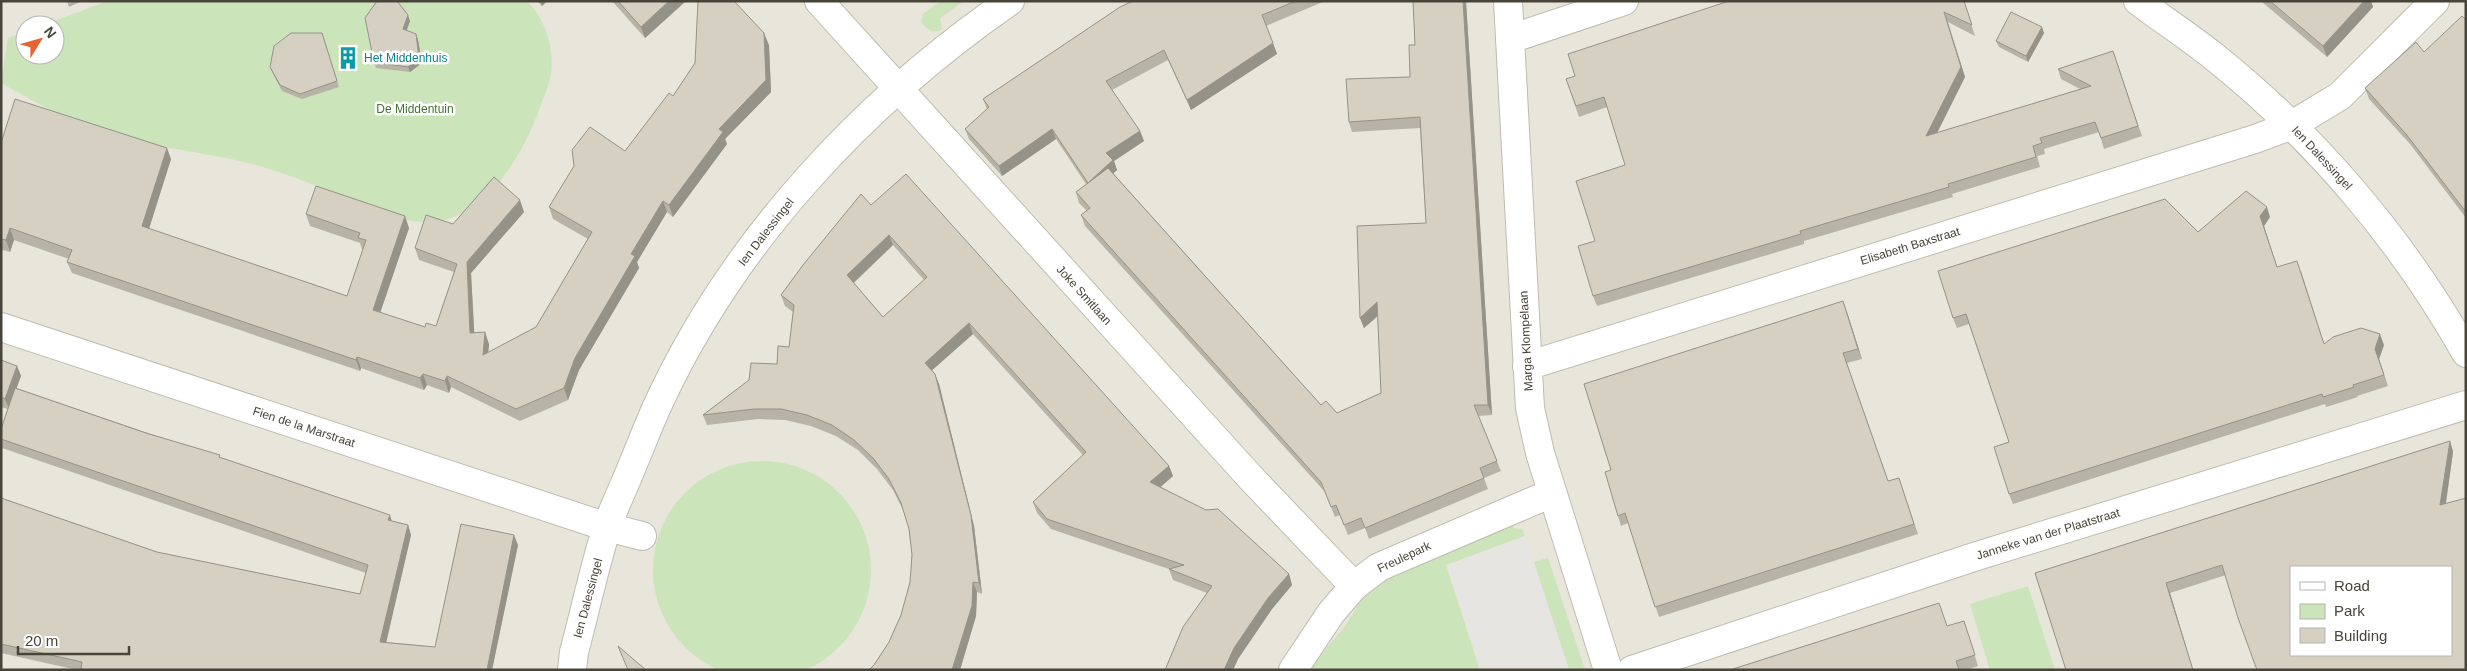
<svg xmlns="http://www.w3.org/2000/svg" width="2467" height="671" font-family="Helvetica,sans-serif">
<rect width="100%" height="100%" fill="#f4f3ec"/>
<path fill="#e8e5da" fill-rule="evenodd" d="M 1,1 L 2466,1 L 2466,670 L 1,670 ZM 25,25 L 55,25 L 55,55 L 25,55 ZM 2291,567 L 2451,567 L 2451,655 L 2291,655 Z"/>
<g fill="#cbe4b9">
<path d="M 108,1 L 527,1 C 546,20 554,47 551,74 C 549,85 543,99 539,110 C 523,152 496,201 451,218 C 419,230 386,214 357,202 C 318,187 280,170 240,161 C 197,151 152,147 110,135 C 72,124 36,102 1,83 L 8,38 L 25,32 L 25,55 L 55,55 L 55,25 L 43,25 Z"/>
<path d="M 941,1 L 964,1 L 940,18 L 942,29 C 934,35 926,29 921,22 L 923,14 Z"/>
<circle cx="762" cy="570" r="109"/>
<polygon points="1509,523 1514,528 1522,529 1525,536 1447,565 1480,670 1308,670 1346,625 1358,605 1365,587"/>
<polygon points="1548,558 1585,670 1569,670 1534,562"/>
<polygon points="2028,586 2055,670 1990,670 1970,604"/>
</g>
<polygon fill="#e7e5e2" points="1525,536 1569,670 1480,670 1446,565"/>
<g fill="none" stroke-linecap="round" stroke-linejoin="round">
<defs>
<g id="street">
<polyline points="819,1 1250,477 1354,586"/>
<polyline points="1508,1 1530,408 1540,453 1608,670"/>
<path d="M 2138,1 C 2162,19 2188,36 2212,55 C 2314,136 2402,239 2466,353"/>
<polyline points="1510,39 1624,1"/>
<polyline points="1,327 607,527 642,536"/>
<polyline points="1527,366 2255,139 2292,125 2340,96 2435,1"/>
<path d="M 572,670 L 574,652 C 585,611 594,568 607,527 C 614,506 625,485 633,464 C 642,443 650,421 660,400 C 736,238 864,102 1010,1"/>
<polyline points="1293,670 1331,613 1354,586 1379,567 1552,493"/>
<polyline points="1632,670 1977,556 2466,405"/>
</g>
</defs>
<use href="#street" stroke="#bfbcaf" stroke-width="30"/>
<use href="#street" stroke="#fff" stroke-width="28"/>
</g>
<g fill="#b7b3a7" fill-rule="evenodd">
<polygon points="67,1 82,1 69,7"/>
<polygon points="537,1 547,1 542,6"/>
<polygon points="612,1 686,1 645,38"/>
<polygon points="1133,1 1325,1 1266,26 1277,54 1191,110 1168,60 1112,90 1140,131 1144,141 1114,161 1117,170 1113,173 1321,405 1337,413 1381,393 1378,316 1364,328 1360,318 1426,223 1420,128 1352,132 1349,122 1410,77 1415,45 1413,1 1466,1 1492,415 1478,416 1501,471 1484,478 1488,489 1369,539 1365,528 1348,535 1340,515 1335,517 1325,492 1085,226 1081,215 1087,211 1079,203 1076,192 1086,184 1056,139 1002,176 969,139 965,129 987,109 983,99"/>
<polygon points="1964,1 1975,36 1948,22 1965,77 1937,133 2080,89 2061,79 2058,69 2113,51 2142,136 2104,149 2099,132 2044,149 2045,154 2037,156 2040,167 1952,194 1953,197 1804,241 1804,244 1597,306 1593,296 1595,241 1625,165 1607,107 1579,117 1566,79 1575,76"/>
<polygon points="2261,1 2371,1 2373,7 2327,57"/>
<polygon points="2466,20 2466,218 2410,144 2369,99 2365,88 2424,52"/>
<polygon points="410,21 406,30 416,34 418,40 422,63 410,72 376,68 374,62"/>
<polygon points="2044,33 2028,62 1999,47 1996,41"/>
<polygon points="324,39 339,87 302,99 282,91 272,72 270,67"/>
<polygon points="769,45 771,92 725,139 727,144 673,217 667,212 637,262 639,268 579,370 568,400 520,421 451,387 449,393 427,385 424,390 361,368 360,371 72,273 67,262 69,259 14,240 10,252 3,250 1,252 1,143 171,159 149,229 347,296 363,249 362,249 360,243 310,226 306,214 409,228 380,313 425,327 436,326 454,272 419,260 415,248 453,224 524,212 471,273 474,333 489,344 488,353 536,327 588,239 553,219 549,207 625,151 673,96 695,63"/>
<path d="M 871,205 L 1169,466 L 1173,476 L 1161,487 L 1289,574 L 1292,585 L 1272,609 L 1238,659 L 1233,670 L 1165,670 L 1207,593 L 1173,580 L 1169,569 L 1051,529 L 1037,513 L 1033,502 L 1083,455 L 973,334 L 932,370 L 939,384 L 974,526 L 982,594 L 977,592 L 976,616 L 960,670 L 869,670 L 874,665 L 889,642 L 901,615 L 910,582 L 912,555 L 909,529 L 903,510 L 893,490 L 877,469 L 858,450 L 836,436 L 811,426 L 785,420 L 758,419 L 707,425 L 703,415 L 777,364 L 789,347 L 793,312 L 785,306 L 781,295 ZM 893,245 L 924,280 L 883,317 L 854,283 Z"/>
<polygon points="2270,217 2264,226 2277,267 2301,271 2324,344 2384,345 2379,359 2388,386 2357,396 2358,397 2326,407 2325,404 2013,504 2009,494 2009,442 1969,324 1957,328 1953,318 2198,232"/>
<polygon points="1843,301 1862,359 1847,363 1888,481 1899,478 1918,534 1659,617 1628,523 1621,526 1618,516"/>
<polygon points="1,360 17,366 21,376 16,388 221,458 392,521 408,525 411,535 386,642 435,647 518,545 492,670 77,670 1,653 1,498 157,552 360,594 366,573 2,448 1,429 8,409 1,407"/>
<polygon points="2450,441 2453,452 2446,504 2170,593 2193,670 2066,670 2035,573"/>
<polygon points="1964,621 1978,666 1966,670 1730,670 1947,626"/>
</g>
<g fill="#959288">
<polygon points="540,1 547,1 542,6"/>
<polygon points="669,1 686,1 645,38 641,27"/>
<polygon points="1463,1 1466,1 1492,415 1488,405"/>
<polygon points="2364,1 2371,1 2373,7 2327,57 2323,46"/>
<polygon points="1944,12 1965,77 1930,147 1926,136"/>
<polygon points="408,15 410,21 405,35 403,29"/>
<polygon points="2042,27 2044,33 2028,62 2026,56"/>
<polygon points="764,33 769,45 771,92 725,139 727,144 673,217 669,205 719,129"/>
<polygon points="416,34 418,40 422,63 410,72 408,67"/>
<polygon points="1273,43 1277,54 1191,110 1187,100"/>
<polygon points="1052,129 1056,139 1002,176 999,166"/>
<polygon points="1140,131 1144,141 1114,161 1117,170 1092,193 1088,183 1106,153"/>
<polygon points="167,148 171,159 146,238 142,226"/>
<polygon points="520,200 524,212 471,273 475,345 470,333 467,262"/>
<polygon points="663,201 667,212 637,262 639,268 579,370 568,400 564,388 575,358 631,254"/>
<polygon points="2267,207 2270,217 2264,226 2280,277 2260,216"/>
<polygon points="405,216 409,228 377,322 373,310"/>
<polygon points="10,228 14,240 10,252 6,240"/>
<polygon points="889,235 893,245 851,285 847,275"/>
<polygon points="1843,301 1847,312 1862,359 1858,349"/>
<polygon points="1377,302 1381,313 1364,328 1360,318"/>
<polygon points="969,323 973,334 929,373 925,363"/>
<polygon points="485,332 489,344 487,367 483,355"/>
<polygon points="2380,334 2384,345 2379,359 2388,386 2375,349"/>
<polygon points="357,357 361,368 360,371 356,360"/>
<polygon points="17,366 21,376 9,409 5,399"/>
<polygon points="423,374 427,385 424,390 420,378"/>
<polygon points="935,374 939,384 974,526 982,594 979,583"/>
<polygon points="447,376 451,387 449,393 445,381"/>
<polygon points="2450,441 2453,452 2444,515 2440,505"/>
<polygon points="1169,466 1173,476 1154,492 1150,482"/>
<polygon points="390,515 393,525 388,520"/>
<polygon points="408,525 411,535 384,652 380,642"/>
<polygon points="514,535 518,545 492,670 487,670"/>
<polygon points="1289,574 1292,585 1272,609 1238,659 1233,670 1224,670 1234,648 1268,598"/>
<polygon points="973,582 977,592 976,616 960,670 952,670"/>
<polygon points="2166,583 2170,593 2193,670"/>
</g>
<g fill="#d5d0c2" stroke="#959288" fill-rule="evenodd">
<polygon points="377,1 397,1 408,15 403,29 416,34 419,58 408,67 374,62 365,18"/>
<polygon points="618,1 669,1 641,27"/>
<polygon points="698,1 734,1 764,33 766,80 719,129 723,132 669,205 663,201 631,254 635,256 575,358 564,388 516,409 447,376 445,381 423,374 420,378 357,357 356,360 67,262 72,250 10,228 6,240 1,239 1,143 15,99 167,148 142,226 347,296 366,240 358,238 360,233 306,214 316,186 405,216 373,310 425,327 426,323 436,326 457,264 415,248 426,215 453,224 494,177 520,200 467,262 470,333 485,332 483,355 536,327 592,232 549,207 574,166 572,150 590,127 625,151 669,93 673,96 695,63"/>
<polygon points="1133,1 1296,1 1262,15 1273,43 1187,100 1164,50 1106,81 1140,131 1106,153 1113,160 1088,183 1052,129 999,166 965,129 989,107 983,99 1120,7"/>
<polygon points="1413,1 1463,1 1488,405 1474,405 1497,461 1480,468 1484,478 1365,528 1361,518 1344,525 1336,505 1331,507 1321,482 1081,215 1090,208 1076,192 1108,168 1321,405 1326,401 1337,413 1381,393 1377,302 1360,318 1357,226 1426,223 1420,117 1349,122 1346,79 1410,77 1409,45 1415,45"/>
<polygon points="1729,1 1964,1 1972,25 1944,12 1961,67 1926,136 2091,86 2058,69 2113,51 2138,126 2101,138 2095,122 2040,138 2042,143 2033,146 2036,157 1948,184 1949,187 1800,231 1801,234 1593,296 1578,246 1595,241 1576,181 1625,165 1604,97 1576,106 1566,79 1575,76 1568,54"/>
<polygon points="2270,1 2364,1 2323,46"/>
<polygon points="2011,12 2042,27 2026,56 1996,41"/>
<polygon points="2462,16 2466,20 2466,212 2406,134 2365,88 2416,42 2424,52"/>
<polygon points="291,33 322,33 337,81 300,94 280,85 270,67 274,46"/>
<path d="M 906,174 L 1169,466 L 1150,482 L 1206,510 L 1218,509 L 1289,574 L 1268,598 L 1234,648 L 1224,670 L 1165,670 L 1183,627 L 1212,586 L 1169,569 L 1184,565 L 1047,519 L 1033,502 L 1086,452 L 969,323 L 925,363 L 935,374 L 971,515 L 979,583 L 973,582 L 972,606 L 952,670 L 869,670 L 874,665 L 889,642 L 901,615 L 910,582 L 912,555 L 909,529 L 901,503 L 889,479 L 873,458 L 854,440 L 832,425 L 807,415 L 781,409 L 754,409 L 703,415 L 749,380 L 751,363 L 777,364 L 778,346 L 789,347 L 794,305 L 781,295 L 803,265 L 861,194 L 871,205 ZM 889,235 L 927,277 L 883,317 L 847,275 Z"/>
<polygon points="2246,191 2267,207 2260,216 2277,267 2297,261 2324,344 2333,337 2361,328 2380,334 2375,349 2384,375 2353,385 2354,387 2323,397 2322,394 2009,494 1994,447 2009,442 1966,314 1953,318 1938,271 2165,199 2198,232"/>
<polygon points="1843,301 1858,349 1843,353 1888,481 1899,478 1914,524 1655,607 1625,513 1618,516 1605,472 1611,470 1584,384"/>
<polygon points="1,360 17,366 5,399 1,397"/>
<polygon points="15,388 146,433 220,455 219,457 390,515 388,520 408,525 380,642 435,647 461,524 514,535 487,670 85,670 81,669 82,662 1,644 1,498 157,552 360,594 368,565 1,439 1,429"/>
<path d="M 2450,441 L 2440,505 L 2466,498 L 2466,670 L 2257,670 L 2238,618 L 2222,565 L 2166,583 L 2193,670 L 2066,670 L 2035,573 ZM 2291,567 L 2451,567 L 2451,655 L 2291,655 Z"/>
<polygon points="1939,603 1947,626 1964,621 1975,655 1956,661 1959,670 1730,670"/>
<polygon points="618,646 646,670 628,670"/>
</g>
<defs>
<symbol id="building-bare" viewBox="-9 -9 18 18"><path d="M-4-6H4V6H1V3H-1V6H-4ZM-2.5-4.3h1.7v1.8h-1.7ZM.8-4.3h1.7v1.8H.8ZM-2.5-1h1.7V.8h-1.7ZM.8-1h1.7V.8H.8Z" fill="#0f9aa8" stroke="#fff" stroke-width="2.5" paint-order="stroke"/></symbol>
</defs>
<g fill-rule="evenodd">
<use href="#building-bare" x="332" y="42" width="32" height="32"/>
</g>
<g text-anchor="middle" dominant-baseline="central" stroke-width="5" stroke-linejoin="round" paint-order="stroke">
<g font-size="12" fill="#0d838f" stroke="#fff" text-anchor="start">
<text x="364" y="58">Het Middenhuis</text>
</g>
<g font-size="12" fill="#437532" stroke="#fff">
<text x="415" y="109">De Middentuin</text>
</g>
<g font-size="12" fill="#48443a" stroke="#fff">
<text transform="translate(2322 158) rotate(47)">Ien Dalessingel</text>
<text transform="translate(766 232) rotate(-52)">Ien Dalessingel</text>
<text transform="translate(1910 246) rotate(-17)">Elisabeth Baxstraat</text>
<text transform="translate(1084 295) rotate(48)">Joke Smitlaan</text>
<text transform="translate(1526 341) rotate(-93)">Marga Klompélaan</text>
<text transform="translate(304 427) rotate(18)">Fien de la Marstraat</text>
<text transform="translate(2048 534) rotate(-17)">Janneke van der Plaatstraat</text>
<text transform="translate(1404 557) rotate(-25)">Freulepark</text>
<text transform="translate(588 598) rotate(-75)">Ien Dalessingel</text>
</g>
</g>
<rect width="2467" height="671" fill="none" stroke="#48443a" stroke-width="5"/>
<rect x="2290" y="566" width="162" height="90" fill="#ffffff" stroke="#b6b4b0"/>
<rect x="2300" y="582" width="25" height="8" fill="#ffffff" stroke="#b6b4b0"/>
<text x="2334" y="591" font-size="15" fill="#48443a">Road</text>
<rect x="2300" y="604" width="25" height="15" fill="#cbe4b9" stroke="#b6b4b0"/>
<text x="2334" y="616" font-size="15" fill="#48443a">Park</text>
<rect x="2300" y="628" width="25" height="15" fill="#d5d0c2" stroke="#b6b4b0"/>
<text x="2334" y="641" font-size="15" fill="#48443a">Building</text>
<g transform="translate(40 40) rotate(53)"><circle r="24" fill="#ffffff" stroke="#b6b4b0"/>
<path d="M0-4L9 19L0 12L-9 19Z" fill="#e56432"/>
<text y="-8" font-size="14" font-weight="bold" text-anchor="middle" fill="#48443a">N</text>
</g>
<path d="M18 646v8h111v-8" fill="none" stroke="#48443a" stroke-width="2.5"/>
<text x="25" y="646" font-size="15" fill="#48443a" stroke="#ffffff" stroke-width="4" paint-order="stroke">20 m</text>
</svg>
